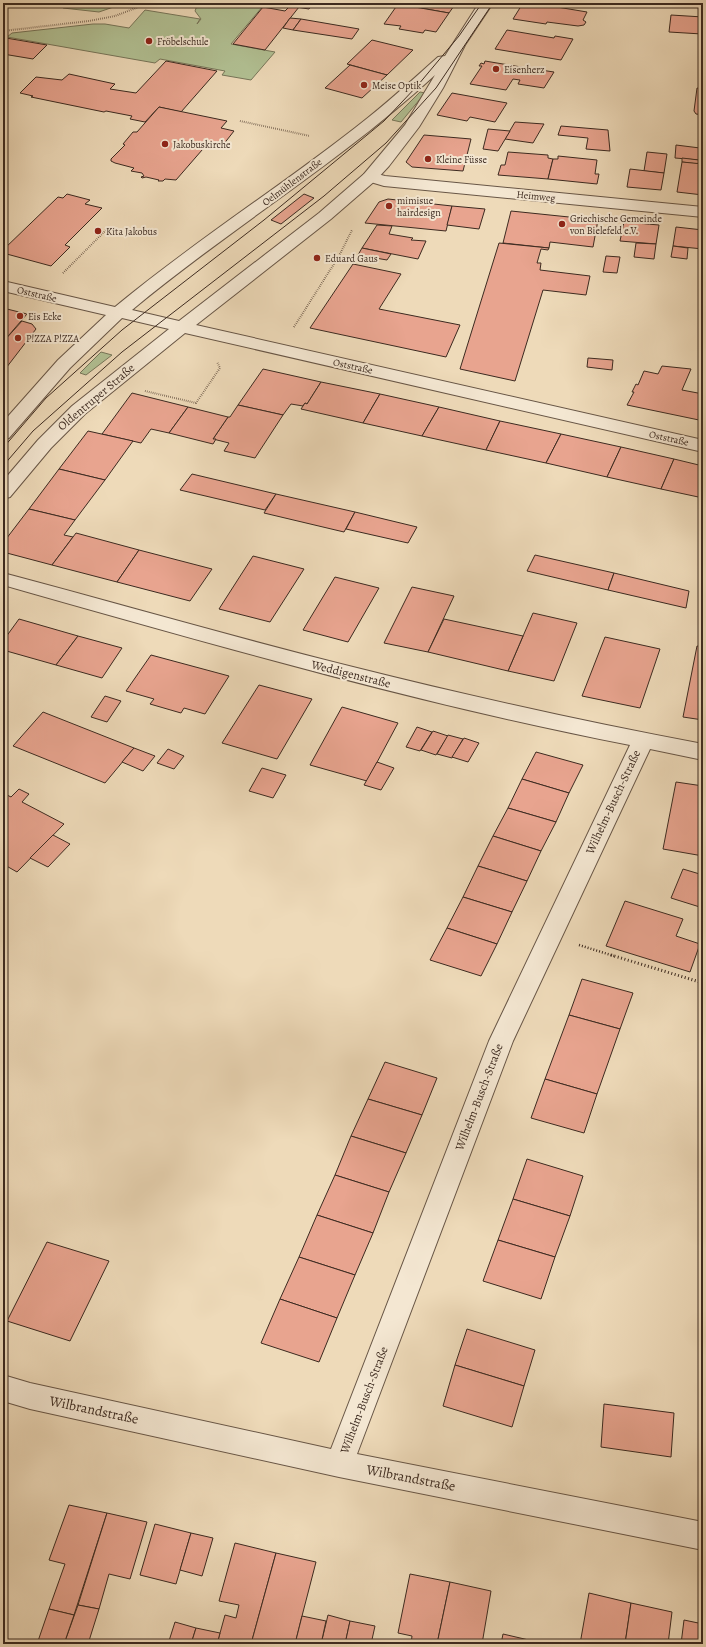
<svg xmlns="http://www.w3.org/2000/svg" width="706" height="1647" font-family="Alegreya,serif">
<rect width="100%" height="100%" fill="#eedab9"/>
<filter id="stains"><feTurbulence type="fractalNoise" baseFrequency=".005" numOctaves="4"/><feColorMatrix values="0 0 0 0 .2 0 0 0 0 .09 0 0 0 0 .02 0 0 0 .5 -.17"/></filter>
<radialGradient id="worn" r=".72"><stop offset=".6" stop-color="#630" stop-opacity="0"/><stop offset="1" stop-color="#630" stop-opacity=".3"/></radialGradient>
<g fill="#b2c194" stroke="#77765a">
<polygon points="67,3 125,3 99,12 63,8"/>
<polygon points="198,3 261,4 263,6 231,44 275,52 251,80 222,75 225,71 160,59 155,63 7,37 12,33 93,24 105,24 129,28 145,10 200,19 197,24 201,19 195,11"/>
<polygon points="420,92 425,93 401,122 392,120"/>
<polygon points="101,352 112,355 86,375 80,373"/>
</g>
<g fill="#e8a48f" stroke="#3c2a20">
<polygon points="292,3 313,3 309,9 290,6"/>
<polygon points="399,3 456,3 449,13 398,4"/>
<polygon points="523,3 533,3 587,12 583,20 586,22 584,25 578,26 547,22 546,24 513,19"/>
<polygon points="677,3 703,3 703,7 676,5"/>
<polygon points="398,4 449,13 436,32 425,30 423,33 399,29 401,26 384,24"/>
<polygon points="290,6 299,7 265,50 233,44 263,7 285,11"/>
<polygon points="671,15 703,17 702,34 669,32"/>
<polygon points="290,18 301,19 293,30 283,28"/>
<polygon points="301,19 359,29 352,39 293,30"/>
<polygon points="507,30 554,38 555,36 573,39 561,60 495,49"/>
<polygon points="6,38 47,45 33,59 3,54 3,41"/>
<polygon points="372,40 413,50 387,75 347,64"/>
<polygon points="166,61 217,71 181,112 159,107 145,122 130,119 132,116 106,111 104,112 31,97 33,96 20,93 36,77 62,80 69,74 115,84 110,89 136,93"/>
<polygon points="485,61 527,68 554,72 544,88 518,84 520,80 513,79 506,90 470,84 482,66 479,66 481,63 484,64"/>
<polygon points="350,65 387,75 362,98 325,88"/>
<polygon points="697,88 703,89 703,115 696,114 694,111"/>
<polygon points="452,93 507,103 495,122 470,117 467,121 437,115"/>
<polygon points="159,107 227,121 221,128 234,131 223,145 209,142 176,180 165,179 163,181 158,181 159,180 146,177 142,178 141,177 144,176 142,173 131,171 134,168 115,163 111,161 111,159 125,145 123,144 133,132 137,132"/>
<polygon points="515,122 544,124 533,143 505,139"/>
<polygon points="561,126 608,130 610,151 586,149 588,138 558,135"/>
<polygon points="488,129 510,131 498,151 483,149"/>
<polygon points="424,135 471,139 463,171 412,167 406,162"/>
<polygon points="676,145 700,148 699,160 675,158"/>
<polygon points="508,152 548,155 548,158 553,159 548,179 498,175 501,165 505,165"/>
<polygon points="647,152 667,154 664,173 644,171"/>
<polygon points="558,156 597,160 595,174 599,174 597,184 548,179 553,159 558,159"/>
<polygon points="682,158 699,160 698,164 682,162"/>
<polygon points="682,162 703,164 703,195 677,192"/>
<polygon points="630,169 664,173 661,190 627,187"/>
<polygon points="67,194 90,200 85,204 102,208 65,245 70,247 51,266 3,253 3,250 58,197 63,198"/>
<polygon points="304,194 314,198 281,224 271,220"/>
<polygon points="388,199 452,206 446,231 365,223 379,202"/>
<polygon points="452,206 485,209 479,229 447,225"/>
<polygon points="511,211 598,220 593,247 550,242 549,248 503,243"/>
<polygon points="624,222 659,225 656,244 620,241"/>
<polygon points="377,225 392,226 389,234 413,238 411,240 426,241 418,259 362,248"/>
<polygon points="676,227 703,230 703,249 673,246"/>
<polygon points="499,243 549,248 548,250 541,249 537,263 541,263 540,270 590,276 586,295 543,290 515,381 460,369"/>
<polygon points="636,243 656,244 654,259 634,257"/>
<polygon points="673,246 688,248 687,259 671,257"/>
<polygon points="362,248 391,254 387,260 358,255"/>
<polygon points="606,256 620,257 617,273 603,272"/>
<polygon points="353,264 401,274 379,309 460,325 446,357 310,328"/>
<polygon points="3,308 27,314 3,342"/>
<polygon points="22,321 32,324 36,329 3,372 3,342"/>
<polygon points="588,358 613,360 612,370 587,367"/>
<polygon points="662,366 691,369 682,390 703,394 703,410 699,420 627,405 634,392 632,392 636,384 638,385 644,371 658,374"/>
<polygon points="263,369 321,382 307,404 305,403 303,406 291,404 283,415 238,405"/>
<polygon points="321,382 380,394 363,423 301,409 305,403 307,404"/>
<polygon points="132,393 188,407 169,433 151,429 141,443 102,434"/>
<polygon points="380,394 439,407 422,436 363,423"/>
<polygon points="238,405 283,415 255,458 224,451 229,443 213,439 228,417 230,417"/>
<polygon points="188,407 228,417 213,439 216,439 213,444 169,433"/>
<polygon points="439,407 500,421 486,450 422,436"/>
<polygon points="500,421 561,434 546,463 486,450"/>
<polygon points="88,431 133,441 105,480 59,469"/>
<polygon points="561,434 621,447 607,477 546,463"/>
<polygon points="621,447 674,459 661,489 607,477"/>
<polygon points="674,459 703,466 703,498 661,489"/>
<polygon points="59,469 105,480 75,520 29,509"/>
<polygon points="192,474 276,494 265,510 180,490"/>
<polygon points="276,494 355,512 344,532 264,513"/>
<polygon points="29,509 75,520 64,535 73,537 52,565 3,552 3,543"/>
<polygon points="355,512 417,527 408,543 346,529"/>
<polygon points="76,533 139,550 117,582 52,565"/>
<polygon points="139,550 212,569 190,601 117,582"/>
<polygon points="535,555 614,573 608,590 527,571"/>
<polygon points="253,556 304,569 270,622 219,609"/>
<polygon points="614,573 689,591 686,608 608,590"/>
<polygon points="335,577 379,588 348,642 303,630"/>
<polygon points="412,587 454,596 428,652 384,643"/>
<polygon points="533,613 577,623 554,681 508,671"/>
<polygon points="19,619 78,636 56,665 3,650 3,641"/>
<polygon points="444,619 523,636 508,671 428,652"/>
<polygon points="78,636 122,648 102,678 56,665"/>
<polygon points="605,637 660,649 640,708 582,696"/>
<polygon points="697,646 703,647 703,720 683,717"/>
<polygon points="151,655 229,676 205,714 184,708 181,713 150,704 154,699 126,691"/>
<polygon points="259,685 312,699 277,759 222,743"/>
<polygon points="105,696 121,701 107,722 91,717"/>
<polygon points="342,707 398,723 367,781 310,765"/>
<polygon points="43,712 134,748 105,783 13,746"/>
<polygon points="417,727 432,732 420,751 406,747"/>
<polygon points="433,731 448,736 436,755 421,750"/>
<polygon points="448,735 463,739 452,758 437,754"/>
<polygon points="464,738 479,743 468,762 452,757"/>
<polygon points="134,748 155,756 143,771 122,762"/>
<polygon points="168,749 184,756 174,769 157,763"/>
<polygon points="536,752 583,765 569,793 522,779"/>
<polygon points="377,762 394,768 381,790 364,785"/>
<polygon points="262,768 286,775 273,798 249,791"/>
<polygon points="522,779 569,793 556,822 508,808"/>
<polygon points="676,782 703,786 703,856 663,849"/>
<polygon points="19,789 29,794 22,802 64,824 17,872 3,864 3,793 11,797"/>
<polygon points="508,808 556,822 541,851 493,836"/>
<polygon points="53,835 70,844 48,867 30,858"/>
<polygon points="493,836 541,851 527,881 478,866"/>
<polygon points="478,866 527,881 512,912 463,897"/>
<polygon points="683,869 703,875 703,908 671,898"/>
<polygon points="463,897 512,912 497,944 447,928"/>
<polygon points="625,901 683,919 676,936 700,944 690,972 606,946"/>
<polygon points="447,928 497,944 481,976 430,960"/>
<polygon points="582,979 633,993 620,1029 569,1015"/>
<polygon points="569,1015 620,1029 597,1094 545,1079"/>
<polygon points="385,1062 437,1078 422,1115 368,1099"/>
<polygon points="545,1079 597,1094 584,1133 531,1118"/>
<polygon points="368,1099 422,1115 406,1153 351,1136"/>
<polygon points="351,1136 406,1153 389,1192 335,1175"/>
<polygon points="527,1159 583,1176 570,1216 513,1199"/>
<polygon points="335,1175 389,1192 373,1233 317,1215"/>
<polygon points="513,1199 570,1216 555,1257 498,1240"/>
<polygon points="317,1215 373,1233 355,1275 299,1257"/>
<polygon points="498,1240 555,1257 541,1299 483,1281"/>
<polygon points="47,1242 109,1261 70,1341 7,1321"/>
<polygon points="299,1257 355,1275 337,1318 280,1299"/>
<polygon points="280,1299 337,1318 319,1362 261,1343"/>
<polygon points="467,1329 535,1350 524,1386 455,1365"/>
<polygon points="455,1365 524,1386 512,1427 443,1406"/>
<polygon points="604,1404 674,1413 671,1457 601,1447"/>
<polygon points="69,1505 107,1513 74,1615 49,1609 65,1564 49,1560"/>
<polygon points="107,1513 147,1522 130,1579 109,1574 99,1609 78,1605"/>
<polygon points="155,1524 191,1533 176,1584 140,1575"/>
<polygon points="191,1533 213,1538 202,1576 180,1570"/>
<polygon points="235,1543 276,1553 251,1644 217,1644 225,1615 236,1618 239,1605 219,1601"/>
<polygon points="276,1553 316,1562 302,1616 295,1644 251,1644"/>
<polygon points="410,1574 450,1582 437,1644 411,1644 412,1636 398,1633"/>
<polygon points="450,1582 491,1591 482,1644 437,1644"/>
<polygon points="589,1593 631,1603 625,1644 580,1644"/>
<polygon points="631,1603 672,1612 668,1644 625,1644"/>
<polygon points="78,1605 99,1609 88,1644 64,1644"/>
<polygon points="49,1609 74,1615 64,1644 37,1644"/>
<polygon points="328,1615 350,1621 345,1644 321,1644"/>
<polygon points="302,1616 326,1621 321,1644 295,1644"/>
<polygon points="684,1620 703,1624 703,1644 681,1644"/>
<polygon points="350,1621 375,1626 371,1644 345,1644"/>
<polygon points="175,1622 196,1628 191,1644 168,1644"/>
<polygon points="196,1628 220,1633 217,1644 191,1644"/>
<polygon points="503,1634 533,1641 532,1644 501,1644"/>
</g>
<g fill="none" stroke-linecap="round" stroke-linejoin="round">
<defs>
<g id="minor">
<polygon points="370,172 385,176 703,207 703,217 384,186 364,180 362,177 364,174"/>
<path d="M 3,573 C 120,604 236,638 353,667 C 469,696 585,722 703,744 L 703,760 L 650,749 L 513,1041 L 357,1454 L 703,1522 L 703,1550 L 339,1477 L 30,1409 L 3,1401 L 3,1375 L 30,1383 L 331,1449 L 489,1041 L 630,745 C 419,704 211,644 3,585 Z"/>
</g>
<path id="tertiary" d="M 479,3 L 493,3 L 465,45 L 443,88 L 419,127 L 389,166 L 376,180 L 331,219 L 196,325 L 703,440 L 703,452 L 185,333 L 85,414 L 51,448 L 10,497 L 3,499 L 3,481 L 38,440 L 72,406 L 169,329 L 122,318 L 70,368 L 9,438 L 3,440 L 3,422 L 58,360 L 106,315 L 3,291 L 3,281 L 115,307 C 192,243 277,189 355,128 C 384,106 411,81 438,57 L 445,56 ZM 435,75 L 405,125 L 364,174 L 319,213 L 179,321 L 132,310 C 230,228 341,162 435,75 Z"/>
</defs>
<use href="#minor" stroke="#685646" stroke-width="2"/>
<use href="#tertiary" stroke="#685646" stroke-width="2"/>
<g stroke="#3c2a20" stroke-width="2" stroke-dasharray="0.5 1.5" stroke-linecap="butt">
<polyline points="3,31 89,21 115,16 141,6 173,3"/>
<polyline points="240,121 310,136"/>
<polyline points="63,273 108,228"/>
<polyline points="294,327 339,256 352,230"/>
<polyline points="145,391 196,403 220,368 217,362"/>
</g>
<polyline stroke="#3c2a20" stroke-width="2.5" stroke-dasharray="1 2" stroke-linecap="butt" points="579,945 614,956"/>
<polyline stroke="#3c2a20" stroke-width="3" stroke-dasharray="1 2.5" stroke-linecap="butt" points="611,955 703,983"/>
<use href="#minor" fill="#f4e7d2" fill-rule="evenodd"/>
<use href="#tertiary" fill="#f4e7d2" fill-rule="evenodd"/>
<g stroke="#3c2a20" stroke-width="1">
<polyline points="3,448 46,398 122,330 264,220 384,121 418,85 459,36 482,3"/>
<polyline points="3,466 33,431 122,352 324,196 386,143 436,88 493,3"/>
</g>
</g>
<g fill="#8f2418" stroke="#f4e7d2" stroke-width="1.5">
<circle cx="149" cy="41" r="4"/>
<circle cx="496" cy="69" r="4"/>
<circle cx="364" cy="85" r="4"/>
<circle cx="165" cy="144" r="4"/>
<circle cx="428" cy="159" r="4"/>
<circle cx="389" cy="206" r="4"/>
<circle cx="562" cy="224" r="4"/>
<circle cx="98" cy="231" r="4"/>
<circle cx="317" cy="258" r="4"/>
<circle cx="20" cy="316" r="4"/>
<circle cx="18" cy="338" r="4"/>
</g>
<g text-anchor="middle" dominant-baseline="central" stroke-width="4" stroke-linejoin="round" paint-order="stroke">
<g font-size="10" fill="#3c2a20" stroke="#f4e7d2" text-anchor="start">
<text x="157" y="41">Fröbelschule</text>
<text x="504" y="69">Eisenherz</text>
<text x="372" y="85">Meise Optik</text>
<text x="173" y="144">Jakobuskirche</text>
<text x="436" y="159">Kleine Füsse</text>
<text x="397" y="200">mimisue<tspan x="397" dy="12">hairdesign</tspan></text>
<text x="570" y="218">Griechische Gemeinde<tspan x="570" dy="12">von Bielefeld e.V.</tspan></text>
<text x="106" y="231">Kita Jakobus</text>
<text x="325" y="258">Eduard Gaus</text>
<text x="28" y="316">Eis Ecke</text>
<text x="26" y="338">P!ZZA P!ZZA</text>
</g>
<g font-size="10" fill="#3c2a20" stroke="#f4e7d2">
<text transform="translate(292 182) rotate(-37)">Oelmühlenstraße</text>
<text transform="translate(536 196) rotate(6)">Heimweg</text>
<text transform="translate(37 294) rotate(13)">Oststraße</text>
<text transform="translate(353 366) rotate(12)">Oststraße</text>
<text transform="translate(669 438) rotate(12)">Oststraße</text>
</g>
<g font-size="12" fill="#3c2a20" stroke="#f4e7d2">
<text transform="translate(96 397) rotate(-40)">Oldentruper Straße</text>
<text transform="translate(351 674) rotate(14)">Weddigenstraße</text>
<text transform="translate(613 802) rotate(-65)">Wilhelm-Busch-Straße</text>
<text transform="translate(479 1097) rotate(-69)">Wilhelm-Busch-Straße</text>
<text transform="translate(364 1400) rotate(-69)">Wilhelm-Busch-Straße</text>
</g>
<g font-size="14" fill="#3c2a20" stroke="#f4e7d2">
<text transform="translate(94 1410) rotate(12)">Wilbrandstraße</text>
<text transform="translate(411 1478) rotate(11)">Wilbrandstraße</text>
</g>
</g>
<rect width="706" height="1647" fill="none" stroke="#eedab9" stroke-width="16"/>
<rect x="4" y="4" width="698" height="1639" fill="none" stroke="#3c2a20" stroke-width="2"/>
<rect x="8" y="8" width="690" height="1631" fill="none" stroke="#3c2a20"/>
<rect width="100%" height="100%" filter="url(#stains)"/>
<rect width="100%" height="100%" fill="url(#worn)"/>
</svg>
